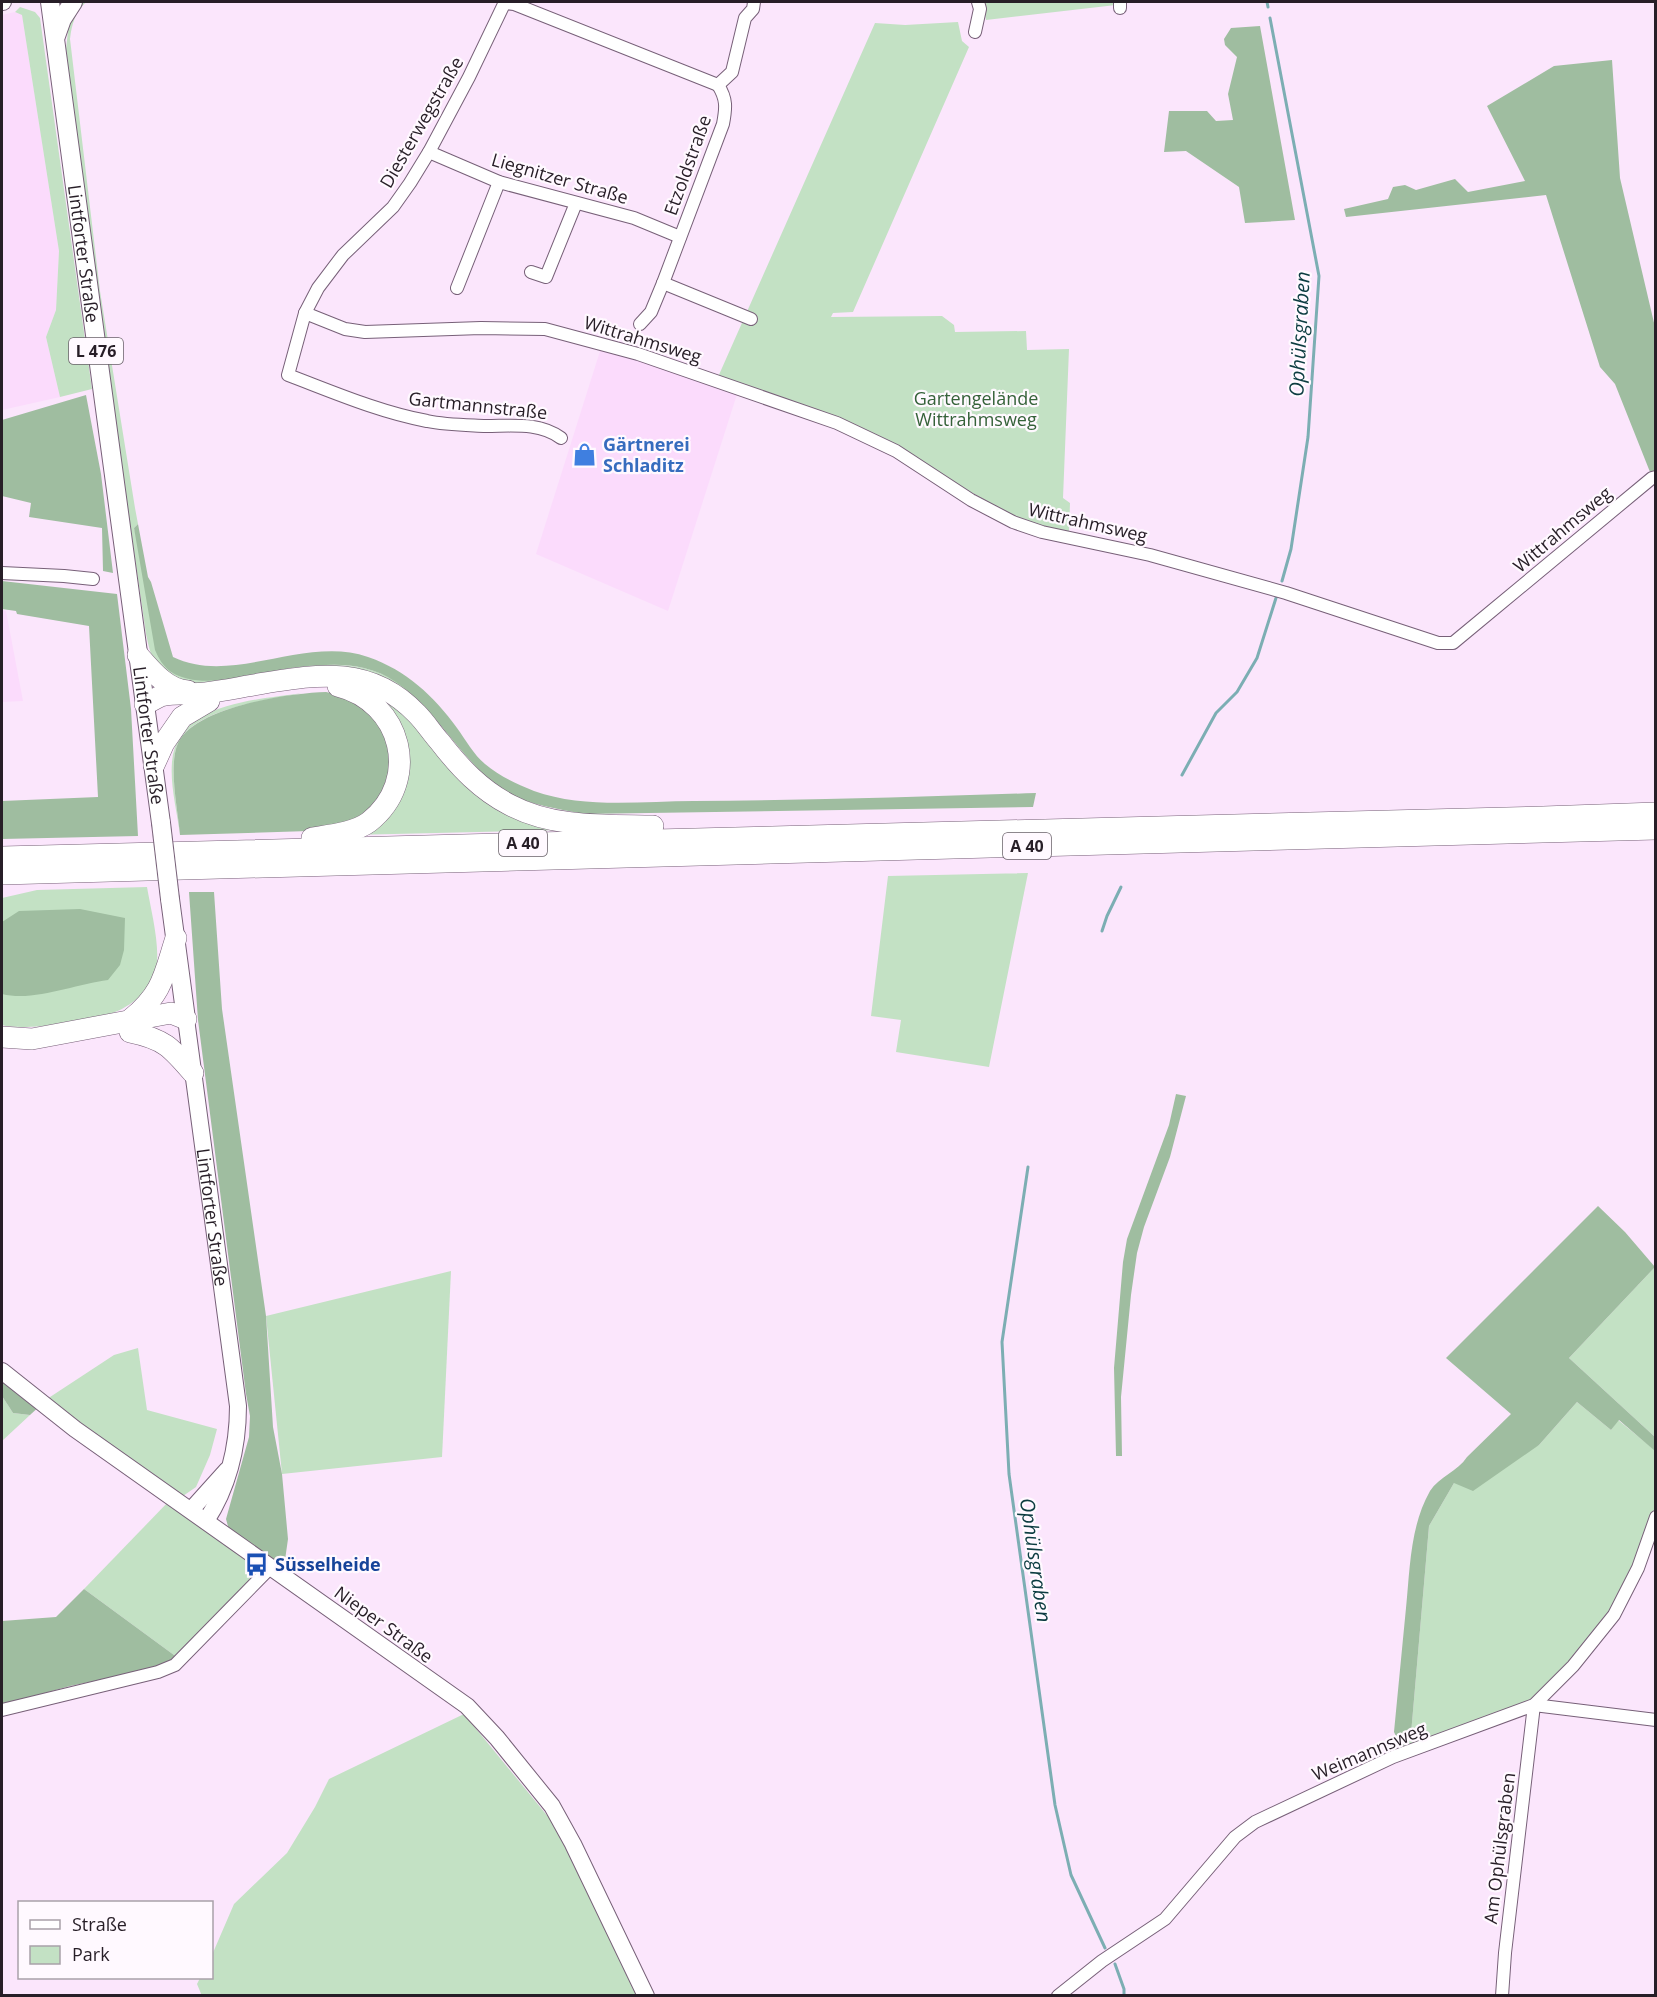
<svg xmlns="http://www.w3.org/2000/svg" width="1657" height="1997" font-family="'Open Sans',sans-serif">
<rect width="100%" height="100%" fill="#fbe6fc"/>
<g fill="#fbdbfc">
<polygon points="15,12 22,15 59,251 56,310 46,337 60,397 2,410 2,15"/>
<polygon points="601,348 738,391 668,611 536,554"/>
<polygon points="2,610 6,611 23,701 2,702"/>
</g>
<g fill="#c3e1c4">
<path d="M 79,2 L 86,2 C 75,13 72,23 70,39 L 100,291 L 135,508 L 138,524 L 134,528 L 171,672 C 198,683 220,680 248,675 C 294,668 349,654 392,679 C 409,689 422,705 435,720 L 394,684 L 201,684 C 185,682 164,676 155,662 C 150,654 148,643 146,634 L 96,292 L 66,49 L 69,22 Z"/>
<polygon points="982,2 1115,2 1116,5 986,20"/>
<polygon points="20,7 35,12 40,18 92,389 60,397 46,337 56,310 59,251 22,15 15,12"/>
<polygon points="958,22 962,41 969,47 853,312 833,313 831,317 942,316 954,325 955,332 1026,331 1027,350 1069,349 1063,498 1070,503 1069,532 1023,521 947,479 899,448 718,377 875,23 905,25"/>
<polygon points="381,690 457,769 567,830 351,835"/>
<path d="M 303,693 C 269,700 195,708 178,743 C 168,766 178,810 180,835 C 177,811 170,786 172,762 C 177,702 257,700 303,693 Z"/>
<polygon points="1028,873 989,1067 896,1052 901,1020 871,1016 888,876"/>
<path d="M 147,887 C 151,911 162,951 155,974 C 148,994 127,1009 107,1015 C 86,1022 22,1031 2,1025 L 2,898 L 37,890 Z"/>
<polygon points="1655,1267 1656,1267 1655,1437 1569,1358"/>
<polygon points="451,1271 442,1457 282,1474 266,1316"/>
<polygon points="138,1348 147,1410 217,1429 210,1455 196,1487 183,1496 47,1399 114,1355"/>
<polygon points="2,1396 13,1413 30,1415 2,1441"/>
<polygon points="1577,1402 1611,1430 1618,1420 1656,1451 1655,1532 1621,1613 1533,1701 1402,1749 1411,1734 1429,1526 1454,1483 1539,1445"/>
<polygon points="170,1500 262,1568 178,1658 84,1589"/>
<polygon points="464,1714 559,1830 640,1995 202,1996 197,1984 200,1978 212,1978 212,1955 234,1904 287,1853 315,1807 329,1779"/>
</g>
<g fill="#9fbda0">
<polygon points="1260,26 1295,220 1245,223 1239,187 1186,151 1164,152 1169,111 1207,111 1216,121 1233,120 1228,94 1237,57 1225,45 1224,39 1231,28"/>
<polygon points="1612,60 1620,178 1655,327 1655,471 1650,472 1615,384 1600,367 1546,195 1346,217 1344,209 1388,199 1393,187 1405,185 1416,190 1455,179 1468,192 1525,181 1487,106 1554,66"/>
<polygon points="86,395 101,474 113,573 103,571 102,528 29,517 31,503 2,496 2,420"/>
<path d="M 138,524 L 148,577 L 151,582 L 173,657 C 232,686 305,635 368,657 C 406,670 434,696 457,728 C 465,739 474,755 485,764 C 499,776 517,784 534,791 C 584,809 642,801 694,801 C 808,800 922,797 1036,793 L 1033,807 L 583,814 C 556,808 525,805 501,789 C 453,755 423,681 364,668 C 343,663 321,665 300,667 C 263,670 204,693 171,672 C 163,666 159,659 155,650 L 134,528 Z"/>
<polygon points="2,581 117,594 131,709 138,836 2,839 2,801 98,797 89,626 17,614 16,611 2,609"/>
<path d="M 326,692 L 350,697 L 381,722 L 393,757 L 380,799 L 364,815 L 343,826 L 309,831 L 180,835 C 178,810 168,766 178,743 C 195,707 289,693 326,692 Z"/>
<polygon points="189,892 214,892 222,1009 266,1316 273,1427 282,1474 288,1539 284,1567 229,1530 226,1519 249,1437 250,1416 246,1394 198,1020"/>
<path d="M 80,909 L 125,918 L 124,950 L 120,965 L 108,980 C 75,984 34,1002 2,994 L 2,922 L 19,911 Z"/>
<polygon points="1176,1094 1186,1096 1170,1157 1144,1227 1137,1253 1131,1295 1121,1397 1122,1456 1116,1456 1114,1368 1123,1262 1127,1239 1169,1125"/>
<path d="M 1598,1206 L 1625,1232 L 1655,1267 L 1569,1358 L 1655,1437 L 1655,1451 L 1619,1420 L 1611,1430 L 1577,1402 L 1539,1445 L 1473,1491 L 1454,1483 L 1429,1526 L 1411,1734 L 1402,1749 L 1394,1732 C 1398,1690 1402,1649 1406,1608 C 1410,1569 1410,1526 1430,1491 C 1439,1477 1458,1471 1467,1457 L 1511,1414 L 1446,1358 Z"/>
<polygon points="2,1371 42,1404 30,1415 13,1413 2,1396"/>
<polygon points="84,1589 178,1658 158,1668 70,1686 2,1705 2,1621 56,1617"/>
</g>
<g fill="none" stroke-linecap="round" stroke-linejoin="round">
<g stroke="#7caeb3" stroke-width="3">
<polyline points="1267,2 1268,7"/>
<polyline points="1270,18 1319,276 1308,437 1291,549 1282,581"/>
<polyline points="1182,775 1216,713 1237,692 1257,658 1276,598"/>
<polyline points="1102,931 1107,916 1121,887"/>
<polyline points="1028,1167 1002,1342 1009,1474 1055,1805 1071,1875 1105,1948"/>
<polyline points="1115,1964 1124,1989 1124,1996"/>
</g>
<defs>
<g id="street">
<path d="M 505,2 L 469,77 L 429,152 L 410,183 L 393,207 L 343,255 L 318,288 L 305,313 L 288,375 C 333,392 379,412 427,421 C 446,425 466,425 486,426 C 512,426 539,422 561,438"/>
<polyline points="1120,2 1120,8"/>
<polyline points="505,3 514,4 718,85"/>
<polyline points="975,32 980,9 978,2"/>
<polyline points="718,85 732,72 745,18 753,9 754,2"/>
<polyline points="429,152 499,182 634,218 680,237"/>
<polyline points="531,272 546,277 576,203"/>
<polyline points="663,283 751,319"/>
<polyline points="457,288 499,182"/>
<polyline points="305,313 345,329 365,332 481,328 545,329 638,354 837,423 896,451 971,500 1013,522 1042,532 1150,555 1286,593 1438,643 1453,643 1652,478 1656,477"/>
<path d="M 640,324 L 651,312 L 663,283 L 723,124 C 726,108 727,99 718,85"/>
<polyline points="2,573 64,576 93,579"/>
<polyline points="2,1710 158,1672 175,1665 271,1567"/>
<polyline points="1058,1996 1102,1961 1165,1919 1235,1837 1255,1822 1393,1757 1534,1705 1573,1666 1614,1615 1638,1568 1656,1517"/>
<polyline points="1502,1996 1505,1953 1534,1705 1656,1720"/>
</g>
<g id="secondary">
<polyline points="2,2 3,2"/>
<path id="s1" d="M 186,1019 L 238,1406 C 238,1446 228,1487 206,1521"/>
<polyline points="2,1371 75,1429 467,1706 497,1738 552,1806 573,1844 646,1996"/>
<polyline points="191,1510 227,1470"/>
</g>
<g id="primary">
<path id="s2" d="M 50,2 L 161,823"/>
<polyline points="56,36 62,19 73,2"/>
<polyline points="170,899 186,1019"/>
</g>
<g id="highway">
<path d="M 138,655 C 151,670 167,690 188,691"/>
<path d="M 145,704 C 150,702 156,698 161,696 C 175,692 192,695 206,693 C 220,691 233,689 247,686 C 310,676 367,661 417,714 C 425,722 432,733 440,742 C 460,768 481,790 510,805 C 553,828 606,825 653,826"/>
<polyline points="154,765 164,743 182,717 209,701"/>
<path d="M 312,838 C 331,835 354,833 369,822 C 422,780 402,702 338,686"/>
<polyline points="2,857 1543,817 1656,813"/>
<polyline points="2,874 1656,829"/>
<path d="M 131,1019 C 163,993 164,975 176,938"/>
<path d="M 130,1032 C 164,1039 171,1047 193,1073"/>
<polyline points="2,1037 32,1039 171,1013 186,1019"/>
</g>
</defs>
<use href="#street" stroke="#776078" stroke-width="14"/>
<use href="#secondary" stroke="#776078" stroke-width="18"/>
<use href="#primary" stroke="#776078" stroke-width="20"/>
<use href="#highway" stroke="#776078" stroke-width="22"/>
<use href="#street" stroke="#fff" stroke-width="12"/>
<use href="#secondary" stroke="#fff" stroke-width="16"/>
<use href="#primary" stroke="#fff" stroke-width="18"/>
<use href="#highway" stroke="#fff" stroke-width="21"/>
<defs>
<polyline id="primary-bridge" points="161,823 170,899"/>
</defs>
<use href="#primary-bridge" stroke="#776078" stroke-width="20" stroke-linecap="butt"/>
<use href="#primary-bridge" stroke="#fff" stroke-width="18"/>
</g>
<defs>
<symbol id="shop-bare" viewBox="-9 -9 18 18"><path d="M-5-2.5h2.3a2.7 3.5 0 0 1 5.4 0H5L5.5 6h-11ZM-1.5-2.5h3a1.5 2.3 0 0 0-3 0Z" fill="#3f7fe0" stroke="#fff9ff" stroke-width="2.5" paint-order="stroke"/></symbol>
<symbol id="bus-bare" viewBox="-9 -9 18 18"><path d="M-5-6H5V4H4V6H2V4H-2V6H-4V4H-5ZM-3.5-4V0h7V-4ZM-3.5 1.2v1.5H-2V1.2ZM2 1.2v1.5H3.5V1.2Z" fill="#1a4fb4" stroke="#fff9ff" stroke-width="2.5" paint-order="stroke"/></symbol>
</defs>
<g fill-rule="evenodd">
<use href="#shop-bare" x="568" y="438" width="33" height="33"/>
<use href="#bus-bare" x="240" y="1548" width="33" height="33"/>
</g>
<g text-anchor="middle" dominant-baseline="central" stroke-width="4.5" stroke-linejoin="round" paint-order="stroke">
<g fill="#fff9ff" stroke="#686068" stroke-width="1.5">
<rect x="69" y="338" width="54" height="26" rx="4.5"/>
<rect x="499" y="830" width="48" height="26" rx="4.5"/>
<rect x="1003" y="833" width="48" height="26" rx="4.5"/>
</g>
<g font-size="16" font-weight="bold" fill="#271e27">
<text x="96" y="351">L 476</text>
<text x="523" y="843">A 40</text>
<text x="1027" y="846">A 40</text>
</g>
<g font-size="18" fill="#271e27" stroke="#fff9ff">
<text transform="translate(421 122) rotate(-60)">Diesterwegstraße</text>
<text transform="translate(687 165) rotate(-70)">Etzoldstraße</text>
<text transform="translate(560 178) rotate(16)">Liegnitzer Straße</text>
<text stroke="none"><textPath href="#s2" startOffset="254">Lintforter Straße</textPath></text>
<text transform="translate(643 339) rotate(17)">Wittrahmsweg</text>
<text transform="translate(478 405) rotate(6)">Gartmannstraße</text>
<text transform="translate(1088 522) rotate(13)">Wittrahmsweg</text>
<text transform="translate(1562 529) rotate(-40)">Wittrahmsweg</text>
<text stroke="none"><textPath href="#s2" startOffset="740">Lintforter Straße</textPath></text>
<text stroke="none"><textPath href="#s1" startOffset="200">Lintforter Straße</textPath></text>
<text transform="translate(384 1624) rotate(36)">Nieper Straße</text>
<text transform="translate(1369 1751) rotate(-23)">Weimannsweg</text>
<text transform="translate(1499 1848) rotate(-83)">Am Ophülsgraben</text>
</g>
<g font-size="18" fill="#356239" stroke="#fff9ff">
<text x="976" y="398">Gartengelände<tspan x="976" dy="21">Wittrahmsweg</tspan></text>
</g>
<g font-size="18" font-weight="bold" fill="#366cbe" stroke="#fff9ff" text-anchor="start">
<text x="603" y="444">Gärtnerei<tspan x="603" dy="21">Schladitz</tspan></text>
</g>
<g font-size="18" font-weight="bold" fill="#164399" stroke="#fff9ff" text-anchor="start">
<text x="275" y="1564">Süsselheide</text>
</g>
<g font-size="20" font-style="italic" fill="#0c3c41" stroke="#fff9ff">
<text transform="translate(1299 334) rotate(-87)">Ophülsgraben</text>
<text transform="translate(1036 1560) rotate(82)">Ophülsgraben</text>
</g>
</g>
<rect width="1657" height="1997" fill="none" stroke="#271e27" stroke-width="6"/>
<rect x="18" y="1901" width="195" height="78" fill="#fff9ff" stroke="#a9a1a9" stroke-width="1.5"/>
<rect x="30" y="1920" width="30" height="9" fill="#ffffff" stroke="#a9a1a9" stroke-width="1.5"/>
<text x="72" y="1931" font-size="18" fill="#271e27">Straße</text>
<rect x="30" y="1946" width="30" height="18" fill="#c3e1c4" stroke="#a9a1a9" stroke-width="1.5"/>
<text x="72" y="1961" font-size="18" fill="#271e27">Park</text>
</svg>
